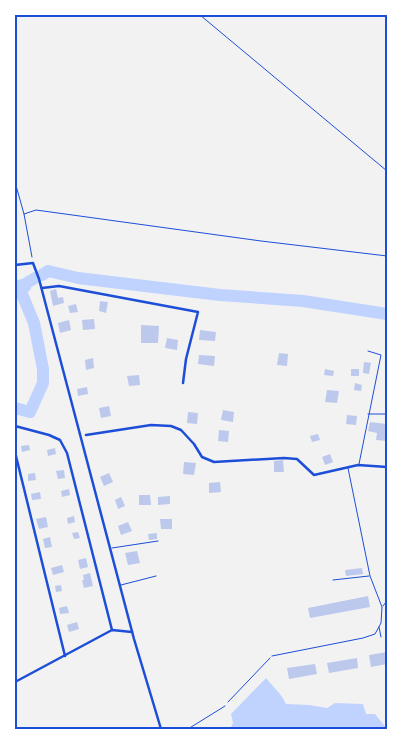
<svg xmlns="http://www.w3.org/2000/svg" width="402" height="744" font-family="'Golos Text',sans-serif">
<rect width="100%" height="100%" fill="#f2f2f2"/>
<g fill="#bfd3fe">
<polygon points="23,279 28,282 31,289 27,293 15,295 15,283 17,280"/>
<path d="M 266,678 C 273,687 281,693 286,704 L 309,705 L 327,708 L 335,703 L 363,704 L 366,714 L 375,714 L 387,729 L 230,729 L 233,723 L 231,714 Z"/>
</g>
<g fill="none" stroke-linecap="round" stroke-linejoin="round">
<g stroke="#bfd3fe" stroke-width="12">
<polyline points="42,275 48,271 78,278 220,295 303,301 387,314"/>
<polyline points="15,408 30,412 43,383 43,369 34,323 22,294 22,286 35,278"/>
</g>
</g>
<g fill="#bdc9ec">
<polygon points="56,289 58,298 63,297 64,303 53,306 50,291"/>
<polygon points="100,301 108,302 106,313 99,311"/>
<polygon points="76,304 78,312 70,313 68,306"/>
<polygon points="94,319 95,329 83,330 82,320"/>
<polygon points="69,320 71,330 60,333 58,323"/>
<polygon points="141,325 159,326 158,343 141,343"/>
<polygon points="200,330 216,332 215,341 199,340"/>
<polygon points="167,338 178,340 177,350 165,348"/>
<polygon points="279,353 288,354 287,366 277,365"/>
<polygon points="199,355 215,356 214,366 198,364"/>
<polygon points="93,358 94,368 86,370 85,360"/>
<polygon points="364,362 371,363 369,374 363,373"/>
<polygon points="325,369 334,371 333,376 324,375"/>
<rect x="351" y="369" width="8" height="7"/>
<polygon points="139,375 140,385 129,386 127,376"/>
<polygon points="355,383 362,385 361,391 354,390"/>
<polygon points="87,387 88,394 78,396 77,389"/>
<polygon points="327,390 339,391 337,403 325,402"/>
<polygon points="109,406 111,416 101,418 99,408"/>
<polygon points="223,410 234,412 233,422 221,420"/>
<polygon points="188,412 198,413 197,424 187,423"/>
<polygon points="347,415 357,416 356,425 346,424"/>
<polygon points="370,422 387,424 387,441 376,440 377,433 368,431"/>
<polygon points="219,430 229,431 228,442 218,441"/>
<polygon points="318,434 320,440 312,442 310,436"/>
<polygon points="29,445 30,450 22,452 21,446"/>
<polygon points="55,448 56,454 48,456 47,450"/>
<polygon points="330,454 333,462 325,465 322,457"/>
<polygon points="283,460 284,472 274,472 274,461"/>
<polygon points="184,462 196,463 194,475 183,474"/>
<polygon points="64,470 65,478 58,479 56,471"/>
<polygon points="35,473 36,480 28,481 28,474"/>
<polygon points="109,473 113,482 104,486 100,477"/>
<polygon points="220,482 221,492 209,493 209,483"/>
<polygon points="69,489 70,495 62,497 61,491"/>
<polygon points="40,492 41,499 32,500 31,494"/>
<polygon points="139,495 150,495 151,505 139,505"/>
<polygon points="170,496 170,504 158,505 158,497"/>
<polygon points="121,497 125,506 118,509 115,500"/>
<polygon points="74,516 75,522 68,524 67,518"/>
<polygon points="46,517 48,527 39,529 36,519"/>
<polygon points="160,519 172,519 172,529 161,529"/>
<polygon points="128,522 132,531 121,535 118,526"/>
<polygon points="78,532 80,538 74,539 72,533"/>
<polygon points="157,533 157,539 149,540 148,534"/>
<polygon points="50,537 52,547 45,548 43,539"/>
<polygon points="137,551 140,563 128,565 125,553"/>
<polygon points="86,558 88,567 80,569 78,560"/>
<polygon points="62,565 64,572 53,575 51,568"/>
<polygon points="362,568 363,574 346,576 345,570"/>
<polygon points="90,573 93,586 84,588 82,580 84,580 83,575"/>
<polygon points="61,585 62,591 56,592 55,586"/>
<polygon points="368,596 370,607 310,618 308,608"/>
<polygon points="67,606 69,613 60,614 59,608"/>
<polygon points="77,622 79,629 69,632 67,625"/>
<polygon points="387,652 387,664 371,667 369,655"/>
<polygon points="357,658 358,668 329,673 327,663"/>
<polygon points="315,664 317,674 289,679 287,668"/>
</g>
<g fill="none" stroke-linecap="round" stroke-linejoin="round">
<g stroke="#1d4ed8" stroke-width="1">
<polyline points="15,182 24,214 32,257"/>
<polyline points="24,214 36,210 261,241 387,256"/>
<polyline points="228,702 270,658"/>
</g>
<g stroke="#1d4ed8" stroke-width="1">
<polyline points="200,15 387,171"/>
<polyline points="368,414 387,414"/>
<polyline points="359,464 381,355 368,351"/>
<polyline points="112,548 158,541"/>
<polyline points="333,580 369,576"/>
<polyline points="121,585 156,576"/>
<polyline points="383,606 387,601"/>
<polyline points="379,627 381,637"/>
<polyline points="272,656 363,638 375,634 381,623 382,607 370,576 348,468"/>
<polyline points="188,729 225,706"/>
</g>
<g stroke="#1d4ed8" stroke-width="2.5">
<polyline points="15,265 33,263 39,279 134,639 161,729"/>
<polyline points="42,288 59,286 198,312 186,359 183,383"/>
<polyline points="15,426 49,435 60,440 67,453 112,630"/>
<polyline points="86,435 151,425 171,426 181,430 194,444 202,457 214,462 284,458 297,459 314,475 358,465 387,467"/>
<polyline points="15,452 65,656"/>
<polyline points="15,682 112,630 132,632"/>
</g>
</g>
<rect width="402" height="744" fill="none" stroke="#ffffff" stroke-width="32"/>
<rect x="16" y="16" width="370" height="712" fill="none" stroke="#1d4ed8" stroke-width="2"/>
</svg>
